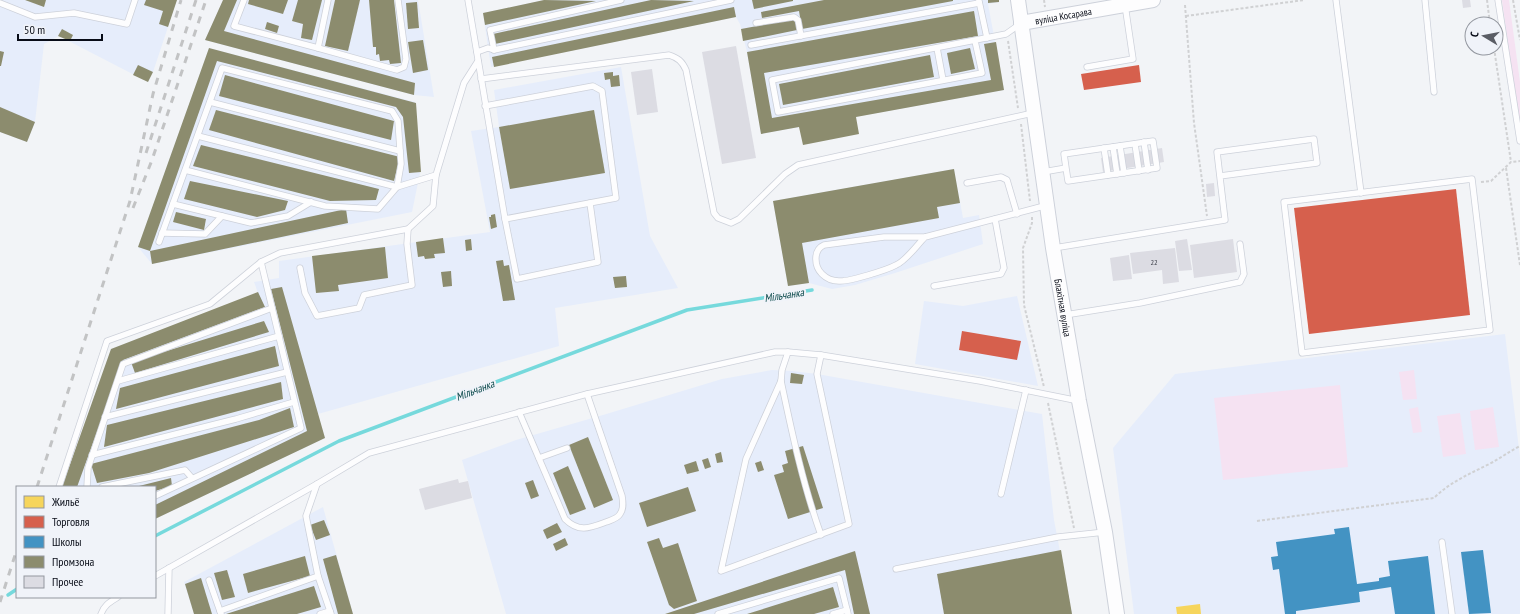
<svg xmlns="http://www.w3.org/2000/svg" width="1520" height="614" font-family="'PT Sans Narrow',sans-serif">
<rect width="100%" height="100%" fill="#f2f4f7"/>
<g fill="#e6edfb">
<polygon points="0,0 177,0 153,72 148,82 59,36 44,44 35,122 27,142 0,132"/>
<polygon points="223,0 418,0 434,97 414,95 205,40"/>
<polygon points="544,0 999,0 999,2 988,4 1004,90 761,134 747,52 740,24 736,17 491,67 483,13"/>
<polygon points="209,48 415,102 420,173 412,212 152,264 138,247"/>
<polygon points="621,67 650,236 678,288 555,308 559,346 318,414 325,438 155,519 155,487 62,487 111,349 258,293 254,282 279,278 279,261 490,232 471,131 499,127 494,90"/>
<polygon points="954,169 963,218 979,215 983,244 895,273 855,285 832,289 809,283 788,286 773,201"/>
<polygon points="1017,296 1038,386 915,364 924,301 963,306"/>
<polygon points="1505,334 1520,457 1520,614 1134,614 1113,448 1175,374"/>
<polygon points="772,370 792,371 817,374 1042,414 1054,520 1072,614 506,614 462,460 516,440 603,415 722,379"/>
<polygon points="323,507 353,614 194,614 184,582"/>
</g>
<g fill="#f5e2f2">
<polygon points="1502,0 1509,0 1520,82 1520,130"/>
<polygon points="1414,370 1417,399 1403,400 1399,372"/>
<polygon points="1340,385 1348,467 1223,480 1214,398"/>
<polygon points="1418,407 1422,432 1413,433 1409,409"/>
<polygon points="1493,407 1499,447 1475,450 1470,411"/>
<polygon points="1460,413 1466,454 1443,457 1437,416"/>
</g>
<polygon fill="#f6d55c" points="1200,604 1201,614 1177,614 1176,607"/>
<g fill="#d6604d">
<polygon points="1139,65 1141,82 1084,90 1081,74"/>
<polygon points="1456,189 1470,315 1309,334 1294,208"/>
<polygon points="962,331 1021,341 1017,360 959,350"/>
</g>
<g fill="#4393c3">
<polygon points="1349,527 1357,584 1379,581 1379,578 1390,576 1388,561 1428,556 1435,614 1395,614 1391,587 1359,592 1360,602 1296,611 1296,614 1285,614 1279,569 1273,570 1271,557 1278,556 1276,542 1335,534 1334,529"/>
<polygon points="1483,550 1491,613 1469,614 1461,552"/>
</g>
<g fill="#8c8c6e">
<polygon points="25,0 46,0 44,7"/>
<polygon points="146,0 177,0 168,27 159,24 163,11 144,5"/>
<polygon points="223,0 237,0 224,31 415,83 414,95 205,40"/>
<polygon points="249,0 288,0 283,14 248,4"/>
<polygon points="298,0 322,0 312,40 301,38 303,24 292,21"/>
<polygon points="335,0 360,0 348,51 325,46"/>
<polygon points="369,0 394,0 401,63 390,64 389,60 380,61 379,54 376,55 376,47 373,47"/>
<polygon points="544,0 596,1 485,25 483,13"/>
<polygon points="651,0 694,1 495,44 493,34"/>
<polygon points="752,0 793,0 793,1 754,9"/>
<polygon points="824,0 953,0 953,1 802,29 799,11 762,18 761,12"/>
<polygon points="988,0 999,0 999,2 988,3"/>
<polygon points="417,2 419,28 408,29 406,3"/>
<polygon points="734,7 736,17 494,67 492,57"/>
<polygon points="974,11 978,36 764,73 772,118 991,80 984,44 996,42 1004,90 856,117 859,134 803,145 799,127 761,134 747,52"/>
<polygon points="795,19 797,30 743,41 741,29"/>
<polygon points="267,22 279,26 277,33 265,29"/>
<polygon points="62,29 73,35 70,41 58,36"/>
<polygon points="423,40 428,70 413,73 408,42"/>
<polygon points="209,48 416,103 421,172 409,173 403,117 396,107 217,61 150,251 346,209 348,223 152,264 150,251 138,247"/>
<polygon points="970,48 975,69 951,74 947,53"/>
<polygon points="0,51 4,52 1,66 0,66"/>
<polygon points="930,55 934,77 783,105 779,84"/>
<polygon points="138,65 153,72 148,82 133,75"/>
<polygon points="613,72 613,76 619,75 620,86 611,87 610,79 605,80 604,73"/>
<polygon points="225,75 394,121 391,140 219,96"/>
<polygon points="0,107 35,122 27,142 0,132"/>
<polygon points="216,110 400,157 394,181 209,130"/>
<polygon points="594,110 605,173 510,189 499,127"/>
<polygon points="201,145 379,189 376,200 330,201 193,166"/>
<polygon points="954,169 960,203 937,207 939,218 802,243 809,283 788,286 773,201"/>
<polygon points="190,181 288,201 285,210 257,217 184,199"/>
<polygon points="176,212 206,219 204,230 173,222"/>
<polygon points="495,214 497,227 491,229 489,217 491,217 491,215"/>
<polygon points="443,238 445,253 434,254 435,258 425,259 424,256 418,257 416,242"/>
<polygon points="471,239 472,250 466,251 465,240"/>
<polygon points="385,247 388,278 338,285 339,291 316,293 312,256"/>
<polygon points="503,260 504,266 509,265 515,300 503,301 496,261"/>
<polygon points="451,271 452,286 443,287 441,272"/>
<polygon points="626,276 627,287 615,288 613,277"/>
<polygon points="282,287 325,438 155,519 155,505 307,431 271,289"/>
<polygon points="258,292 265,307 123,360 77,487 62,487 111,349"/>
<polygon points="264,321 269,332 135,373 131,362"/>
<polygon points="275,346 279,366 116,409 120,388"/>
<polygon points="791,373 804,375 802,384 790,383"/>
<polygon points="281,382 283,399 104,447 107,425"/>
<polygon points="290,408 294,427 149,473 97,483 91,464 259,420"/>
<polygon points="588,437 613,500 594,508 569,445"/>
<polygon points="803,446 823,508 788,519 774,475 784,472 782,465 788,463 785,451"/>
<polygon points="721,452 723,462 717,463 715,454"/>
<polygon points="708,458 711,467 705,469 702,460"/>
<polygon points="696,461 699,471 687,474 684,465"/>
<polygon points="761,461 764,470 758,472 755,463"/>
<polygon points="568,466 586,509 570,515 553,473"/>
<polygon points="171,478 172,486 155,491 155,487 135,487"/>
<polygon points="533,480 539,496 531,499 525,483"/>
<polygon points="688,487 696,511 647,527 639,503"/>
<polygon points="324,520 330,535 316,540 310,525"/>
<polygon points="557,523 562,532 547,539 543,530"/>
<polygon points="565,538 568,545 556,551 553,544"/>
<polygon points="659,538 663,548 678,543 697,601 674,609 669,605 647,542"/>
<polygon points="1061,550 1072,614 944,614 937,574"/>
<polygon points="855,551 870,614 854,614 845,570 694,614 665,614"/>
<polygon points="336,555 353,614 338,614 323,559"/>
<polygon points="305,556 310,576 248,593 243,574"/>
<polygon points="227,570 235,597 222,600 214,573"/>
<polygon points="201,578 212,614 194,614 185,584"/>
<polygon points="314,586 321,607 297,614 226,614"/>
<polygon points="833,587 839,607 814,614 747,614"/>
</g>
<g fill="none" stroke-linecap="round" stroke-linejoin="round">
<g stroke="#76d9dc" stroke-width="3.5">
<polyline points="155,536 339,441 687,310 812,290"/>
<polyline points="8,595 17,589"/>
</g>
</g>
<g fill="#dcdce3">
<polygon points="1462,0 1470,0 1471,7 1463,8"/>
<polygon points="736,46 756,158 722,164 702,52"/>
<polygon points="652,69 658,112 637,115 631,72"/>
<polygon points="1162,148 1164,162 1103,172 1101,158"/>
<polygon points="1214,183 1215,196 1207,197 1206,184"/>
<polygon points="1187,239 1192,270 1179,271 1175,241"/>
<polygon points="1233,239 1237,272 1194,278 1190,245"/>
<polygon points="1175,248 1179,282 1163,284 1162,270 1133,274 1130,253"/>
<polygon points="1129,255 1132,279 1113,281 1110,258"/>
<polygon points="458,479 459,483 468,481 472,498 425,510 419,489"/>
</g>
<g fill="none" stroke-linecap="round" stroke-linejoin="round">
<defs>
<g id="service">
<polyline points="244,0 234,26 318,48 397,70 404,67 406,59 398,0"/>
<polyline points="468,0 505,219 616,198 602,91 593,86 485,106"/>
<polyline points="1336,0 1361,193"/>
<polyline points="1425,0 1434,92"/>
<polyline points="1498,0 1520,141"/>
<polyline points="979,1 987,38"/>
<polyline points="0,3 35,17 74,13 127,24 135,0"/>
<polyline points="756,23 794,17 798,20 801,36"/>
<polyline points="975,41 982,73 778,112 772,80 1006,34 1020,24"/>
<polyline points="751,45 979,3"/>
<polyline points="318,48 328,0"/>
<polyline points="937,48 943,80"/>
<polyline points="494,50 490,30 621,0"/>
<polyline points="477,52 488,48 494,50 731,0"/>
<polyline points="1087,67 1133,59 1125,5"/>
<path d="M 481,79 L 669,55 C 678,58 682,61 686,70 L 714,213 L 718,218 L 731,223 L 739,219 L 785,174 L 798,165 L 1033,113"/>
<polyline points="210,102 400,151"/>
<polyline points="198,136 397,187 436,175"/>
<polyline points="1144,142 1148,170"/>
<polyline points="1135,144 1139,171"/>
<polyline points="1120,146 1124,173"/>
<polyline points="1113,147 1117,174"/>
<polyline points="1104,148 1108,175"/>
<polyline points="1043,172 1066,168 1068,181 1157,168 1153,141 1064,154 1066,168"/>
<polygon points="1472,179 1490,330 1302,353 1284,202"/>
<polyline points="967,183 1001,177 1007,180 1017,214"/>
<polyline points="173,204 251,223 288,216 311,202"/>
<polyline points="505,219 517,279 598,262 590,203"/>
<polyline points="162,233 205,234 222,216"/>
<path d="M 925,237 C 917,245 906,261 896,265 C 887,270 848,282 839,281 C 833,281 826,278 822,274 C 814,266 813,250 824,245 L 884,237 L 925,237 L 1048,205"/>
<polyline points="159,242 222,68 392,111 398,121 401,164 397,187 378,209 325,206 185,170"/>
<polyline points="1054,248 1225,220 1217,152 1314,139 1317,163 1220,176"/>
<polyline points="300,268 305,293 317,316 359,308 364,295 412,285 407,244 408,229"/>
<polyline points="934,286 1001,274 1004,268 995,219"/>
<polyline points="1065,315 1140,303 1240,282 1244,274 1240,244"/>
<polyline points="788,352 782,370 781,381 746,459 721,571 849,524 817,374 821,355"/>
<polyline points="118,381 279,336"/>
<path d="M 781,381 C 792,433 803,485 821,535"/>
<path d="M 519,412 L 565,519 C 579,533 590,528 606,522 C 611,520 617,519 620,514 C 624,509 623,502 622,496 L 587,394"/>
<polyline points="105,417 287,372"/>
<polyline points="92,455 236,419 294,402"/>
<polyline points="539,458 567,448"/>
<polyline points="317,484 306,516 318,576 331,614"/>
<polyline points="59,487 107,341 210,304 261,262 280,253 408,229 433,206 436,175 464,83 478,61"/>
<polyline points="87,487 88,468 123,364 272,308"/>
<polyline points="102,487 185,470 192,478"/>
<polyline points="1001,494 1026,390"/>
<polyline points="155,496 301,428 261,262"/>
<polyline points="1442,542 1452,614"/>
<polyline points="896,569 1058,537 1105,532"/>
<polyline points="155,576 317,484 369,453 587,394 775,352 788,352 821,355 980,381 1079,401"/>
<polyline points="209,580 221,614"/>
<polyline points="220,611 318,576"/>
<path d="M 101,614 C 104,605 110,602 118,597"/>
<polyline points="168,614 169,568"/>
<polyline points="320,614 330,611"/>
<polyline points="718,614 839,578 848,614"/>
<polyline points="833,614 847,610"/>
</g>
<g id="tertiary">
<path id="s1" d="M 1018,0 L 1053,248 L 1079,401 L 1105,532 L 1117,614"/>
<path id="s2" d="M 1021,23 L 1153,0"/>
</g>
</defs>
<use href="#service" stroke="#cdd1da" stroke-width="7"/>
<use href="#tertiary" stroke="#cdd1da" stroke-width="16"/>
<g stroke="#d0d1d3" stroke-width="2" stroke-dasharray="3 2" stroke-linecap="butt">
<polyline points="1044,0 1045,7"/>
<polyline points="1487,0 1490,24"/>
<polyline points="1513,0 1520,40"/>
<polyline points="1185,5 1194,123 1207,216"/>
<polyline points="1186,16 1304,0"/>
<polyline points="1008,41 1018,108"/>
<polyline points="1494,48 1511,162"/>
<polyline points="1021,124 1030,201"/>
<polyline points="1506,168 1520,265"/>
<polyline points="1481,182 1491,181 1511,162 1520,161"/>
<polyline points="1032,217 1032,223 1023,248 1024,305 1044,387"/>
<polyline points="1048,403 1074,528"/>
<path d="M 1257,521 L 1434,498 C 1451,481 1472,473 1493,462 C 1502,457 1510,451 1520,446"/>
</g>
<use href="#service" stroke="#fdfdfe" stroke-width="5.5"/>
<use href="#tertiary" stroke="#fdfdfe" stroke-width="14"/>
<g stroke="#c2c3c4" stroke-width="3" stroke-dasharray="7 7" stroke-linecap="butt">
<polyline points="146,153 196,0"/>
<polyline points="133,208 152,160 206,0"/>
<polyline points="37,487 130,201 153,94 181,0"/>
<polyline points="0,602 17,549"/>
</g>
</g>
<g text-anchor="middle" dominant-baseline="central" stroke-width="4" stroke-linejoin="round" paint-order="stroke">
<g font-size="8" fill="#40434d">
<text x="1154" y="262">22</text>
</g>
<g font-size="10" fill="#080c17" stroke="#f0f3f9">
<text stroke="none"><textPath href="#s2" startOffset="43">вуліца Косарава</textPath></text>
<text stroke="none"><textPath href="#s1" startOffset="311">Блакітная вуліца</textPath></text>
</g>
<g font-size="11" font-style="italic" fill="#054546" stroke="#f0f3f9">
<text transform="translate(784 295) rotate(-9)">Мільчанка</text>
<text transform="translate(475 390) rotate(-21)">Мільчанка</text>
</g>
</g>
<rect x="16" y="486" width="140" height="112" fill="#f0f3f9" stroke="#93979f"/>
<rect x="24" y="496" width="20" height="12" fill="#f6d55c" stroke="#93979f"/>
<text x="52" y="506" font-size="12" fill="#080c17">Жильё</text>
<rect x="24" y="516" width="20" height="12" fill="#d6604d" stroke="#93979f"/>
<text x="52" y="526" font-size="12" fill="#080c17">Торговля</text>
<rect x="24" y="536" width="20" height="12" fill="#4393c3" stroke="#93979f"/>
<text x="52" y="546" font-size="12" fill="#080c17">Школы</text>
<rect x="24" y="556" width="20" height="12" fill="#8c8c6e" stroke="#93979f"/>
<text x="52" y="566" font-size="12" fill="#080c17">Промзона</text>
<rect x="24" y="576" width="20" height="12" fill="#dcdce3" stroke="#93979f"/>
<text x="52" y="586" font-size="12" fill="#080c17">Прочее</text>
<g transform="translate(1484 36) rotate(280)"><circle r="19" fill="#f0f3f9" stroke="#93979f"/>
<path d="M0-3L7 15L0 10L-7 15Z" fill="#5a5d65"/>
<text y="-6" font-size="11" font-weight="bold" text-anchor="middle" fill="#080c17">С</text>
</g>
<path d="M18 34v6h84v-6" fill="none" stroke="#080c17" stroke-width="2"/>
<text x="24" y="34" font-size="12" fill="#080c17" stroke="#f0f3f9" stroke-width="3" paint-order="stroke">50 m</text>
</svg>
